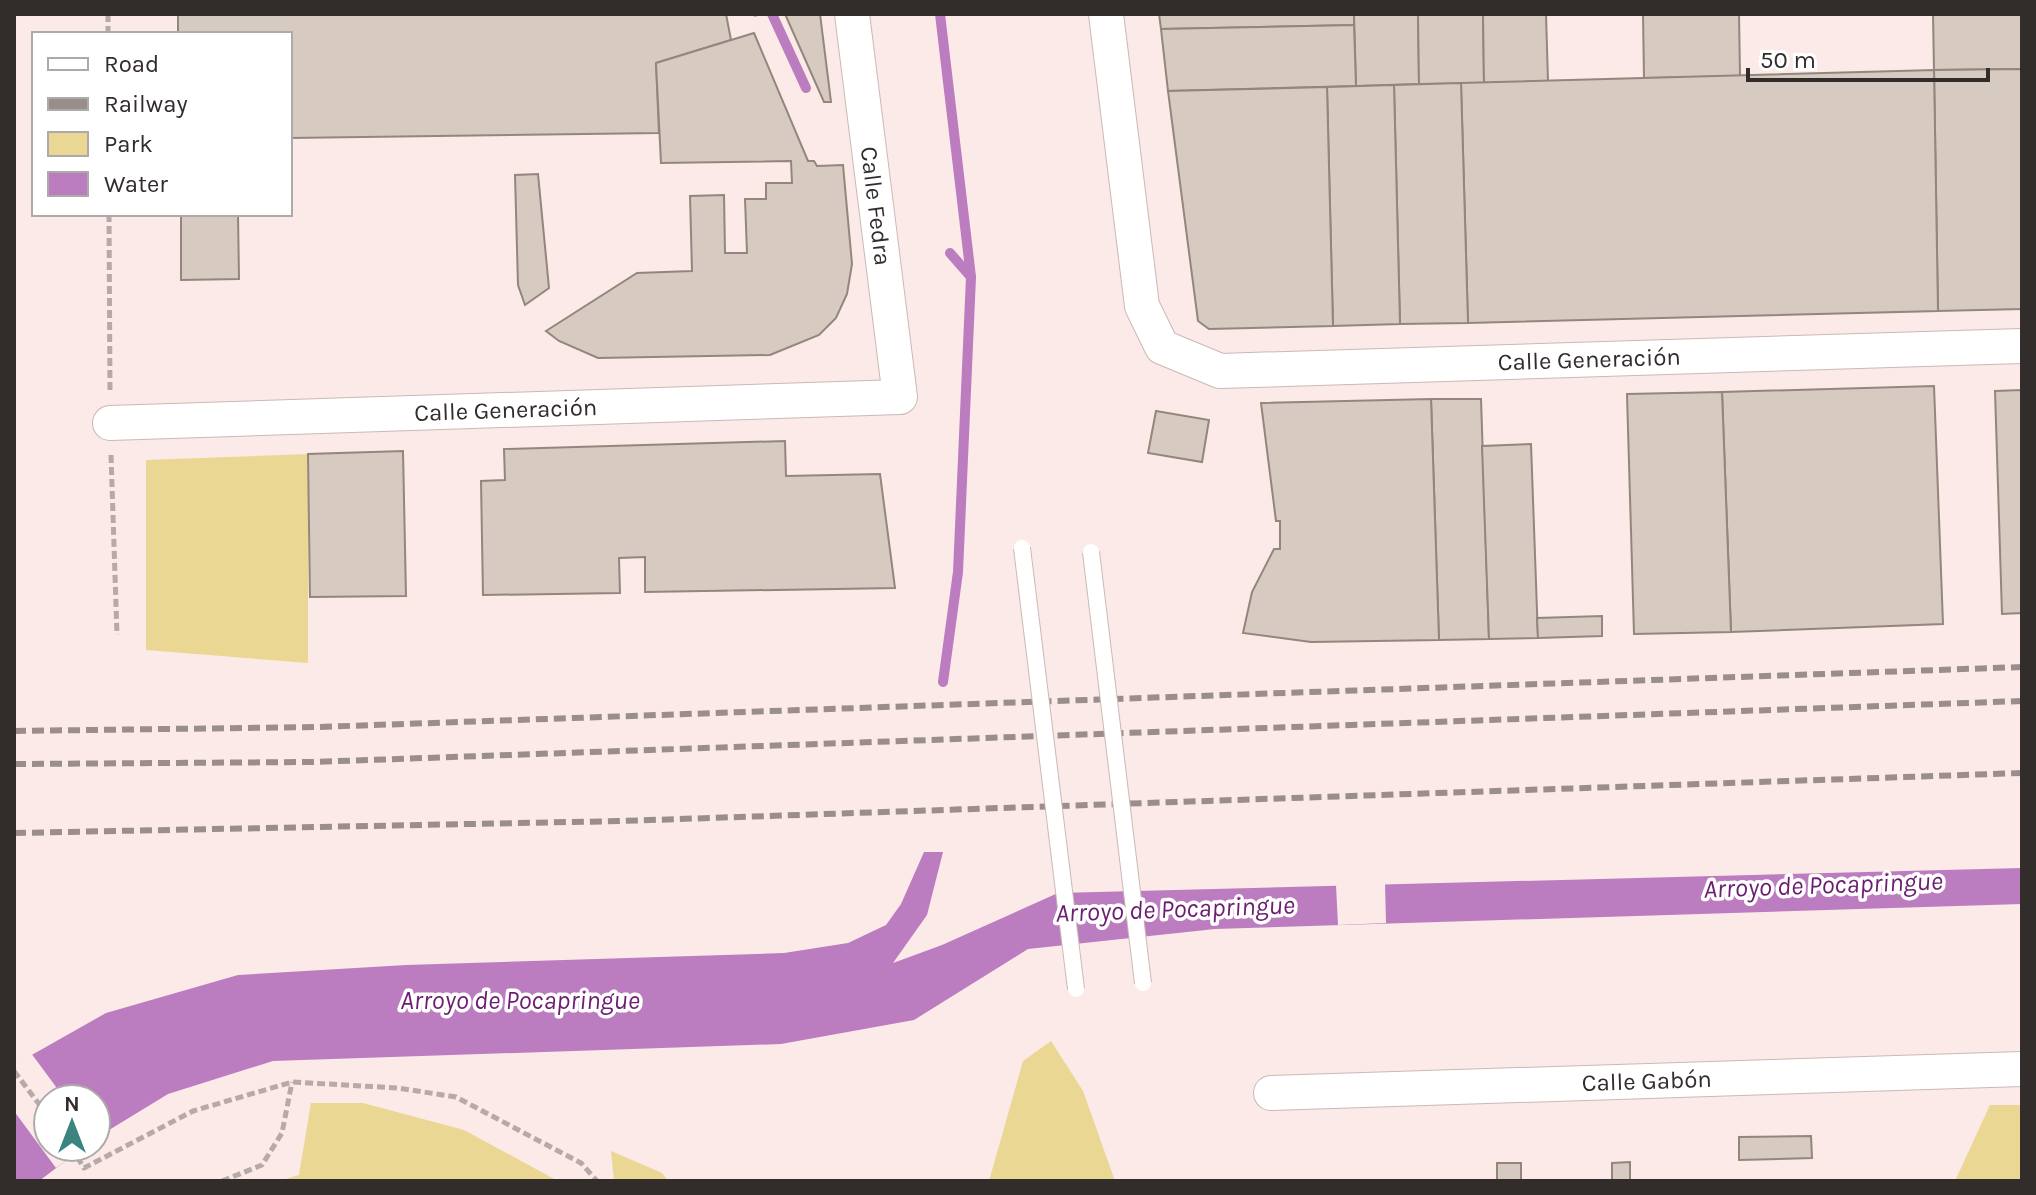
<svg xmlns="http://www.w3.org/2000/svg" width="2036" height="1195" font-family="Karla,sans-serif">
<rect width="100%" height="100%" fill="#fbeae7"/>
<g fill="#ead794">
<polygon points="308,454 308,663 146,650 146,460"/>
<polygon points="1051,1041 1083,1091 1115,1181 989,1181 1023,1061"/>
<polygon points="311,1103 363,1103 464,1130 558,1181 279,1181 299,1175"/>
<polygon points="1990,1105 2022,1105 2022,1181 1955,1181"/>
<polygon points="611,1151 662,1173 668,1181 614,1181"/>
</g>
<polygon fill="#bc7cc0" points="924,852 943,852 927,915 893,963 942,945 1058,893 2022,868 2022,904 1215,929 1028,949 914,1020 781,1044 273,1061 168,1094 96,1138 96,1099 48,1099 48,1147 84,1147 39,1181 14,1181 14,1065 106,1013 238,975 406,965 784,953 848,943 886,925 901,904"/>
<g fill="#fbeae7">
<polygon points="1385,883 1386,923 1338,925 1336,885"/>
<polygon points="31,1053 65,1099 48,1099 48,1147 84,1147 56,1168 14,1111 14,1065"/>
</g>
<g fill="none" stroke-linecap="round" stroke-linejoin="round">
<g stroke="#bc7cc0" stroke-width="10">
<polyline points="772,14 806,88"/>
<polyline points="940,14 971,277"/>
<polyline points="943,682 958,572 971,277 950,253"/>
</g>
</g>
<g fill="#d7cbc1" stroke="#92867d" stroke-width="2">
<polygon points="178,14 726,14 731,40 656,63 659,133 290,138 290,34 178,34"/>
<polygon points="785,14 820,14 831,102 824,102"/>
<polygon points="1159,14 1354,14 1354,25 1161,29"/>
<polygon points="1354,14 1418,14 1419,84 1356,86"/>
<polygon points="1418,14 1483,14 1484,83 1419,84"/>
<polygon points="1483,14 1546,14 1548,81 1484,83"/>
<polygon points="1643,14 1739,14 1740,76 1644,78"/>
<polygon points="1933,14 2022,14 2022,69 1934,70"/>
<polygon points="1354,25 1356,86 1168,91 1161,29"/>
<polygon points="754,33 808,161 814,161 817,166 843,165 852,264 847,294 836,318 819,335 770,355 598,358 559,341 546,331 637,273 692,271 690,196 724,195 725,253 747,253 745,199 766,199 766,183 792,183 791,161 661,163 656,63"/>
<polygon points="2022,69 2022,309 1938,311 1934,70"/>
<polygon points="1934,70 1938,311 1468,323 1461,83"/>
<polygon points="1461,83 1468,323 1400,324 1394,85"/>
<polygon points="1394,85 1400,324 1333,326 1327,87"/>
<polygon points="1327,87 1333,326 1209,329 1198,321 1168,91"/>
<polygon points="538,174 549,288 525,305 518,285 515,175"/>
<polygon points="181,214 238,214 239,279 181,280"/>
<polygon points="1934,386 1943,624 1731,632 1722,392"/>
<polygon points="2022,390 2022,613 2002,614 1995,391"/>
<polygon points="1722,392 1731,632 1634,634 1627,394"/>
<polygon points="1431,399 1481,399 1489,639 1439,640"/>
<polygon points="1431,399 1439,640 1311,642 1243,633 1252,592 1274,549 1280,549 1280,521 1276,521 1261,403"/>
<polygon points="1156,411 1209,420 1202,462 1148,453"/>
<polygon points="785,441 786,476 880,474 895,588 645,592 645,557 619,558 620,593 483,595 481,481 505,480 504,449"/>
<polygon points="1531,444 1538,638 1489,639 1482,446"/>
<polygon points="403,451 406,596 310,597 308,454"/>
<polygon points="1602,616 1602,636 1538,638 1537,618"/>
<polygon points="1811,1136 1812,1158 1739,1160 1739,1137"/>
<polygon points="1630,1162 1630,1181 1612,1181 1612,1163"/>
<rect x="1497" y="1163" width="24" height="18"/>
</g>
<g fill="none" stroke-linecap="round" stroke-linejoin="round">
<defs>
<g id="minor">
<path id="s1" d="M 1106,14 L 1142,306 L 1162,347 L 1220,371 L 2022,346"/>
<path id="s2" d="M 110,423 L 900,397 L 852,14"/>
<path id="s3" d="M 1271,1093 L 2022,1069"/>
</g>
</defs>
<use href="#minor" stroke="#cab9b6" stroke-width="36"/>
<g stroke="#b6a9a7" stroke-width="5" stroke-dasharray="8 4" stroke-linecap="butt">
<polyline points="108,14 108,34"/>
<polyline points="754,14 757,15"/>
<polyline points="109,214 110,393"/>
<polyline points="111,455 117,635"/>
<polyline points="14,1071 48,1116"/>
<polyline points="71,1147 84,1168 193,1111 292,1082 398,1088 456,1097 581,1163 597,1181"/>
<polyline points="222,1181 262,1165 282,1133 292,1082"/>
</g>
<use href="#minor" stroke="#fff" stroke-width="34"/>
<g stroke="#998e8c" stroke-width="6" stroke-dasharray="12 6" stroke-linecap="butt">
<polyline points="14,731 318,727 2022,667"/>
<polyline points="14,764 313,762 2022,701"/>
<polyline points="14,833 622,821 2022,773"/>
</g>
<defs>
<g id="service-bridge">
<polyline points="1022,548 1076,989"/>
<polyline points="1091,552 1143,983"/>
</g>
</defs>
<use href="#service-bridge" stroke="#cab9b6" stroke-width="18" stroke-linecap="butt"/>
<use href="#service-bridge" stroke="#fff" stroke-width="16"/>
</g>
<g text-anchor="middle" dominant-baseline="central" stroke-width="7" stroke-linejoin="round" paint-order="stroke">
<g font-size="24" fill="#322c2b" stroke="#fff">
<text transform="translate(876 206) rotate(83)">Calle Fedra</text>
<text stroke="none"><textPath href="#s1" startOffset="772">Calle Generación</textPath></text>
<text stroke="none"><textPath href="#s2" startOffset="396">Calle Generación</textPath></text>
<text stroke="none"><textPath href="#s3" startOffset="376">Calle Gabón</textPath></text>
</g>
<g font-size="26" font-style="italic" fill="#6b1d71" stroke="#fff">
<text transform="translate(1823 885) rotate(-2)">Arroyo de Pocapringue</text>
<text transform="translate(1175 909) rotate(-2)">Arroyo de Pocapringue</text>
<text x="520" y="1000">Arroyo de Pocapringue</text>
</g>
</g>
<rect width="2036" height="1195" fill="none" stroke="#322c2b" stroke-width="32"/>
<rect x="32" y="32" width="260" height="184" fill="#ffffff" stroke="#adabaa" stroke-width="2"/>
<rect x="48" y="58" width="40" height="12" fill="#ffffff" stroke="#adabaa" stroke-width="2"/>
<text x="104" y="72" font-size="24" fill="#322c2b">Road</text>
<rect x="48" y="98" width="40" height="12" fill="#998e8c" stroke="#adabaa" stroke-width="2"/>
<text x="104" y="112" font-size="24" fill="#322c2b">Railway</text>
<rect x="48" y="132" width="40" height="24" fill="#ead794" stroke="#adabaa" stroke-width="2"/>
<text x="104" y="152" font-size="24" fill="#322c2b">Park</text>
<rect x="48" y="172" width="40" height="24" fill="#bc7cc0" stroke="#adabaa" stroke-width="2"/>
<text x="104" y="192" font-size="24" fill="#322c2b">Water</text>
<g transform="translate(72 1123)"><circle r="38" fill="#ffffff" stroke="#adabaa" stroke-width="2"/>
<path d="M0-6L14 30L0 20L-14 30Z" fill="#3c8480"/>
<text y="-12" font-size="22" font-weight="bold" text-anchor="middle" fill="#322c2b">N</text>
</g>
<path d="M1748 68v12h240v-12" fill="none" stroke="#322c2b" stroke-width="4"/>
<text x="1760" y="68" font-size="24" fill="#322c2b" stroke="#ffffff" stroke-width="6" paint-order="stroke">50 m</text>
</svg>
